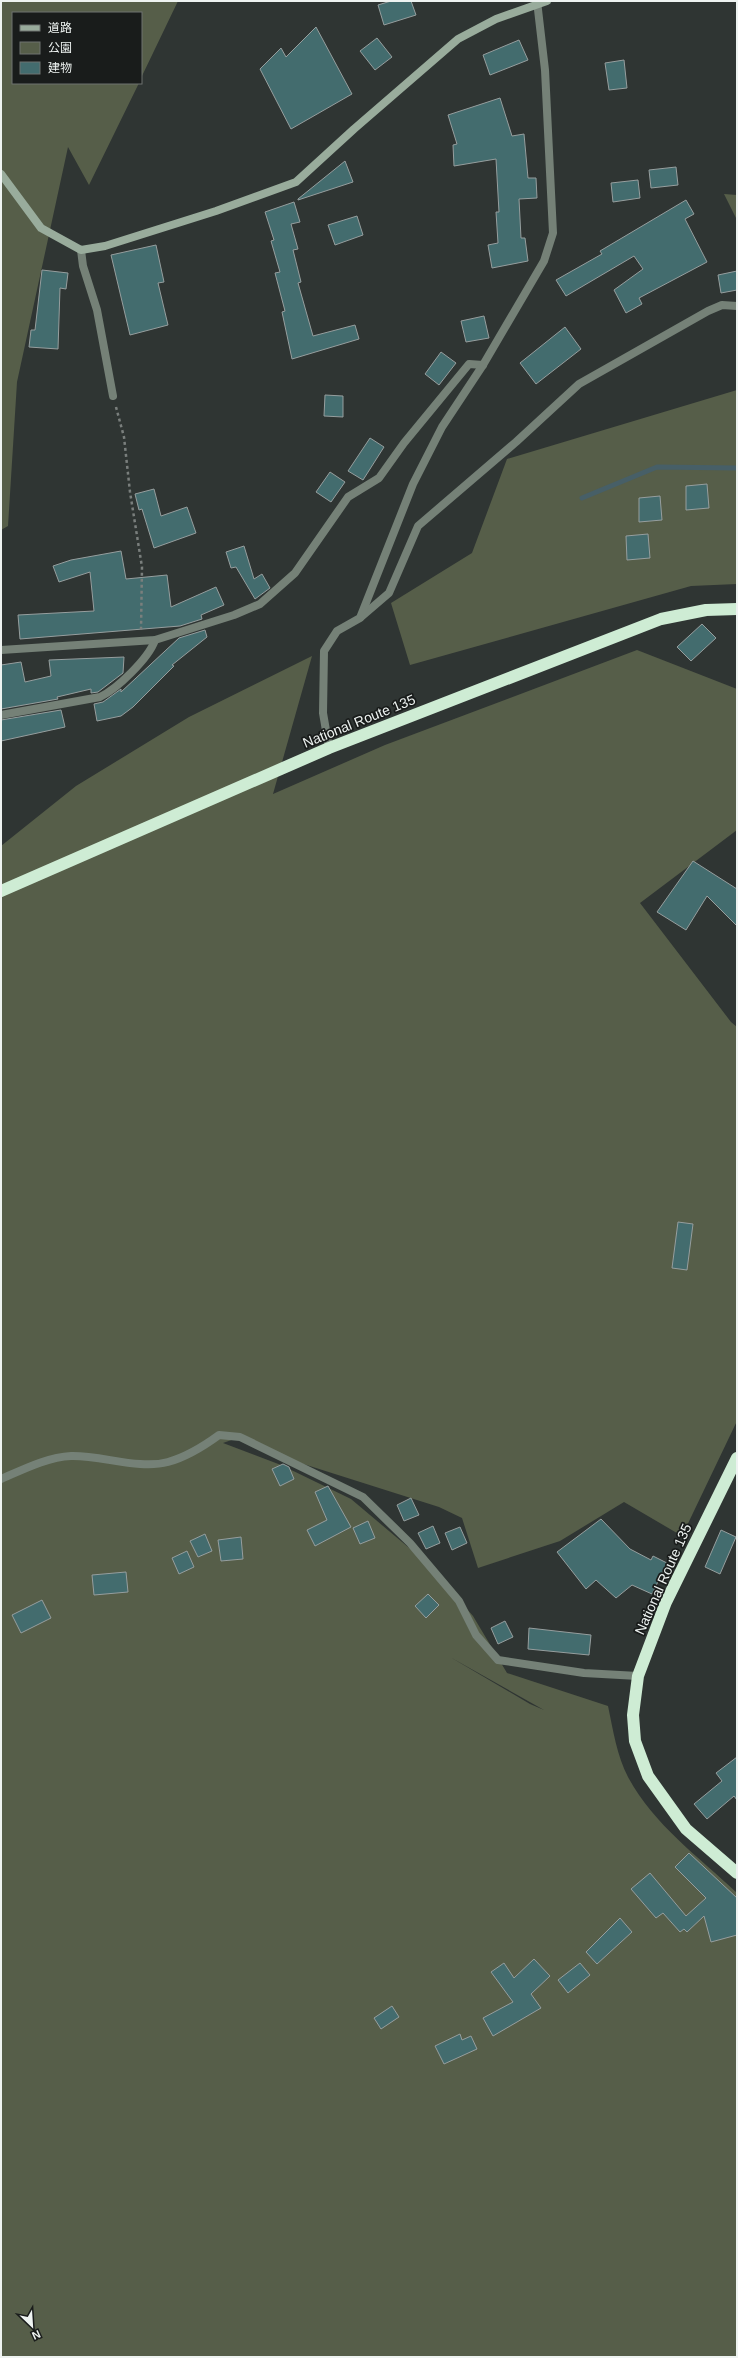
<svg xmlns="http://www.w3.org/2000/svg" width="738" height="2358" font-family="Arial,'Noto Sans JP',sans-serif">
<rect width="100%" height="100%" fill="#2f3533"/>
<g fill="#565e49" fill-rule="evenodd">
<polygon points="1,1 178,1 141,78 141,13 13,13 13,83 139,83 89,185 68,147 17,382 8,526 1,530"/>
<polygon points="724,194 737,195 737,220"/>
<polygon points="737,390 737,584 691,586 410,665 391,603 472,553 507,459"/>
<path d="M 637,650 L 737,689 L 737,830 L 640,903 L 731,1022 L 737,1027 L 737,1421 L 682,1536 L 624,1502 L 560,1541 L 478,1568 L 462,1518 L 439,1507 L 275,1455 L 240,1437 L 223,1443 L 281,1465 L 351,1499 L 427,1563 L 473,1616 L 507,1673 L 608,1706 C 613,1730 617,1756 628,1777 C 653,1824 699,1857 737,1893 L 737,2357 L 1,2357 L 1,846 L 76,786 L 189,717 L 312,656 L 273,794 L 385,745 ZM 450,1657 L 544,1710 L 530,1704 Z"/>
</g>
<g fill="none" stroke-linecap="round" stroke-linejoin="round">
<polyline stroke="#475f67" stroke-width="5" points="582,498 657,467 737,468"/>
</g>
<g fill="#436c6e" stroke="#969e9e">
<polygon points="391,1 411,1 416,15 384,25 378,5"/>
<polygon points="316,27 352,94 291,129 260,69 281,48 286,57"/>
<polygon points="377,38 392,57 375,70 360,51"/>
<polygon points="519,40 528,60 490,75 483,55"/>
<polygon points="624,60 627,88 609,90 605,63"/>
<polygon points="500,98 512,136 524,134 528,178 536,178 537,198 519,199 521,238 525,238 528,261 492,268 488,245 498,243 496,212 499,212 496,159 454,166 453,145 457,144 448,115"/>
<polygon points="345,161 353,182 298,200 298,199"/>
<polygon points="676,167 678,185 651,188 649,170"/>
<polygon points="638,180 640,198 613,202 611,183"/>
<polygon points="686,200 694,214 685,219 707,262 639,298 642,304 626,313 614,290 643,269 634,256 566,296 556,280 602,254 600,251"/>
<polygon points="294,202 300,222 291,224 298,249 293,250 301,282 298,283 313,336 355,325 359,339 292,359 282,312 285,311 275,273 280,272 271,241 274,240 265,212"/>
<polygon points="357,216 363,235 335,245 328,225"/>
<polygon points="156,245 164,282 158,283 168,325 130,335 111,255"/>
<polygon points="42,270 68,273 66,289 60,288 58,349 29,347 31,330 35,330"/>
<polygon points="737,271 737,290 721,293 718,275"/>
<polygon points="484,316 489,338 466,342 461,321"/>
<polygon points="565,327 581,349 536,384 520,363"/>
<polygon points="441,352 456,363 439,385 425,374"/>
<polygon points="325,395 343,396 343,417 324,416"/>
<polygon points="370,438 384,447 363,480 348,471"/>
<polygon points="330,472 345,482 331,502 316,492"/>
<polygon points="707,484 709,508 686,510 686,486"/>
<polygon points="154,489 161,516 187,507 196,533 154,548 142,509 139,510 135,494"/>
<polygon points="660,496 662,520 639,522 639,498"/>
<polygon points="648,534 650,558 627,560 626,536"/>
<polygon points="244,546 254,579 262,574 270,588 255,599 236,567 231,568 226,552"/>
<polygon points="121,551 126,579 167,575 171,607 216,587 224,605 201,615 202,619 180,626 20,639 18,615 94,611 90,572 59,582 53,566 71,560"/>
<polygon points="702,624 716,638 691,661 677,647"/>
<polygon points="205,630 207,637 172,665 174,666 133,707 121,716 97,721 94,704 103,702 121,689 121,692 179,638"/>
<polygon points="124,657 123,673 98,692 91,693 91,689 57,697 58,699 1,709 1,665 21,662 25,682 51,676 49,660"/>
<polygon points="61,710 65,727 1,741 1,720"/>
<polygon points="693,861 737,889 737,926 707,896 686,930 657,912"/>
<polygon points="678,1222 693,1224 687,1270 672,1268"/>
<polygon points="283,1464 289,1467 294,1479 280,1486 272,1469"/>
<polygon points="328,1486 351,1527 315,1546 307,1530 327,1520 315,1492"/>
<polygon points="411,1498 419,1515 404,1521 397,1505"/>
<polygon points="601,1519 630,1549 651,1560 653,1556 667,1563 652,1594 632,1585 616,1598 596,1580 586,1589 557,1552"/>
<polygon points="368,1521 375,1538 360,1544 353,1528"/>
<polygon points="433,1526 440,1543 426,1549 418,1533"/>
<polygon points="460,1527 467,1543 452,1550 445,1533"/>
<polygon points="721,1530 736,1537 720,1574 705,1567"/>
<polygon points="205,1534 212,1551 198,1557 190,1541"/>
<polygon points="241,1537 243,1559 221,1561 218,1540"/>
<polygon points="187,1551 194,1567 179,1574 172,1558"/>
<polygon points="126,1572 128,1592 94,1595 92,1575"/>
<polygon points="428,1594 439,1605 426,1618 415,1606"/>
<polygon points="42,1600 51,1618 21,1633 12,1615"/>
<polygon points="505,1621 513,1637 498,1644 491,1628"/>
<polygon points="529,1628 591,1635 589,1655 528,1649"/>
<polygon points="737,1757 737,1800 734,1796 707,1819 694,1804 722,1781 716,1773"/>
<polygon points="689,1853 737,1898 737,1935 711,1942 704,1916 687,1932 684,1929 680,1932 663,1913 656,1918 631,1889 650,1873 686,1916 706,1898 675,1867"/>
<polygon points="620,1918 632,1932 597,1964 586,1952"/>
<polygon points="534,1959 550,1976 531,1994 541,2008 493,2036 483,2018 513,2002 491,1972 504,1963 514,1978"/>
<polygon points="580,1963 590,1975 568,1993 558,1980"/>
<polygon points="392,2006 399,2017 381,2029 374,2018"/>
<polygon points="460,2034 462,2040 471,2036 477,2049 444,2064 435,2046"/>
</g>
<g fill="none" stroke-linecap="round" stroke-linejoin="round">
<polyline stroke="#7a7f7d" stroke-width="2.5" stroke-dasharray="3 3" stroke-linecap="butt" points="116,407 124,437 130,492 142,567 141,630"/>
<g stroke="#758177" stroke-width="8">
<polyline points="81,250 83,266 97,310 113,396"/>
<polyline points="361,617 389,593 418,526 516,442 579,384 708,311 722,305 737,306"/>
<polyline points="1,650 155,640 234,615 260,604 295,573 348,497 379,478 404,443 469,364 483,365"/>
<path d="M 1,715 L 100,697 C 117,689 149,658 155,640"/>
<polyline points="329,748 323,713 324,651 337,631 360,618 413,484 442,427 483,365 544,261 553,233 545,70 537,1"/>
<path d="M 1,1479 C 22,1470 47,1457 71,1456 C 101,1455 139,1470 168,1462 C 186,1457 204,1446 219,1435 L 240,1437 L 363,1497 L 410,1543 L 459,1601 L 476,1635 L 498,1660 L 584,1673 L 638,1676"/>
</g>
<polyline stroke="#99ac9c" stroke-width="8" points="1,174 41,228 81,250 105,246 216,211 296,182 354,129 458,39 496,19 547,1"/>
<g stroke="#ceecd4" stroke-width="12">
<polyline points="1,891 329,748 661,619 706,610 737,609"/>
<polyline points="737,1458 666,1602 638,1676 633,1715 635,1741 648,1776 686,1829 737,1873"/>
</g>
</g>
<g text-anchor="middle" dominant-baseline="central" stroke-width="3.5" stroke-linejoin="round" paint-order="stroke">
<g font-size="14" fill="#eef3f1" stroke="#191c1b">
<text transform="translate(359 721) rotate(-22)">National Route 135</text>
<text transform="translate(663 1579) rotate(-66)">National Route 135</text>
</g>
</g>
<rect width="738" height="2358" fill="none" stroke="#eef3f1" stroke-width="4"/>
<rect x="12" y="12" width="130" height="72" fill="#191c1b" stroke="#6e7271"/>
<rect x="20" y="25" width="20" height="6" fill="#99ac9c" stroke="#6e7271"/>
<text x="48" y="32" font-size="12" fill="#eef3f1">道路</text>
<rect x="20" y="42" width="20" height="12" fill="#565e49" stroke="#6e7271"/>
<text x="48" y="52" font-size="12" fill="#eef3f1">公園</text>
<rect x="20" y="62" width="20" height="12" fill="#436c6e" stroke="#6e7271"/>
<text x="48" y="72" font-size="12" fill="#eef3f1">建物</text>
<g transform="translate(32 2326) rotate(155)" stroke="#191c1b" stroke-width="3" paint-order="stroke">
<path d="M0-3L7 15L0 10L-7 15Z" fill="#eef3f1"/>
<text y="-6" font-size="11" font-weight="bold" text-anchor="middle" fill="#eef3f1">N</text>
</g>
</svg>
